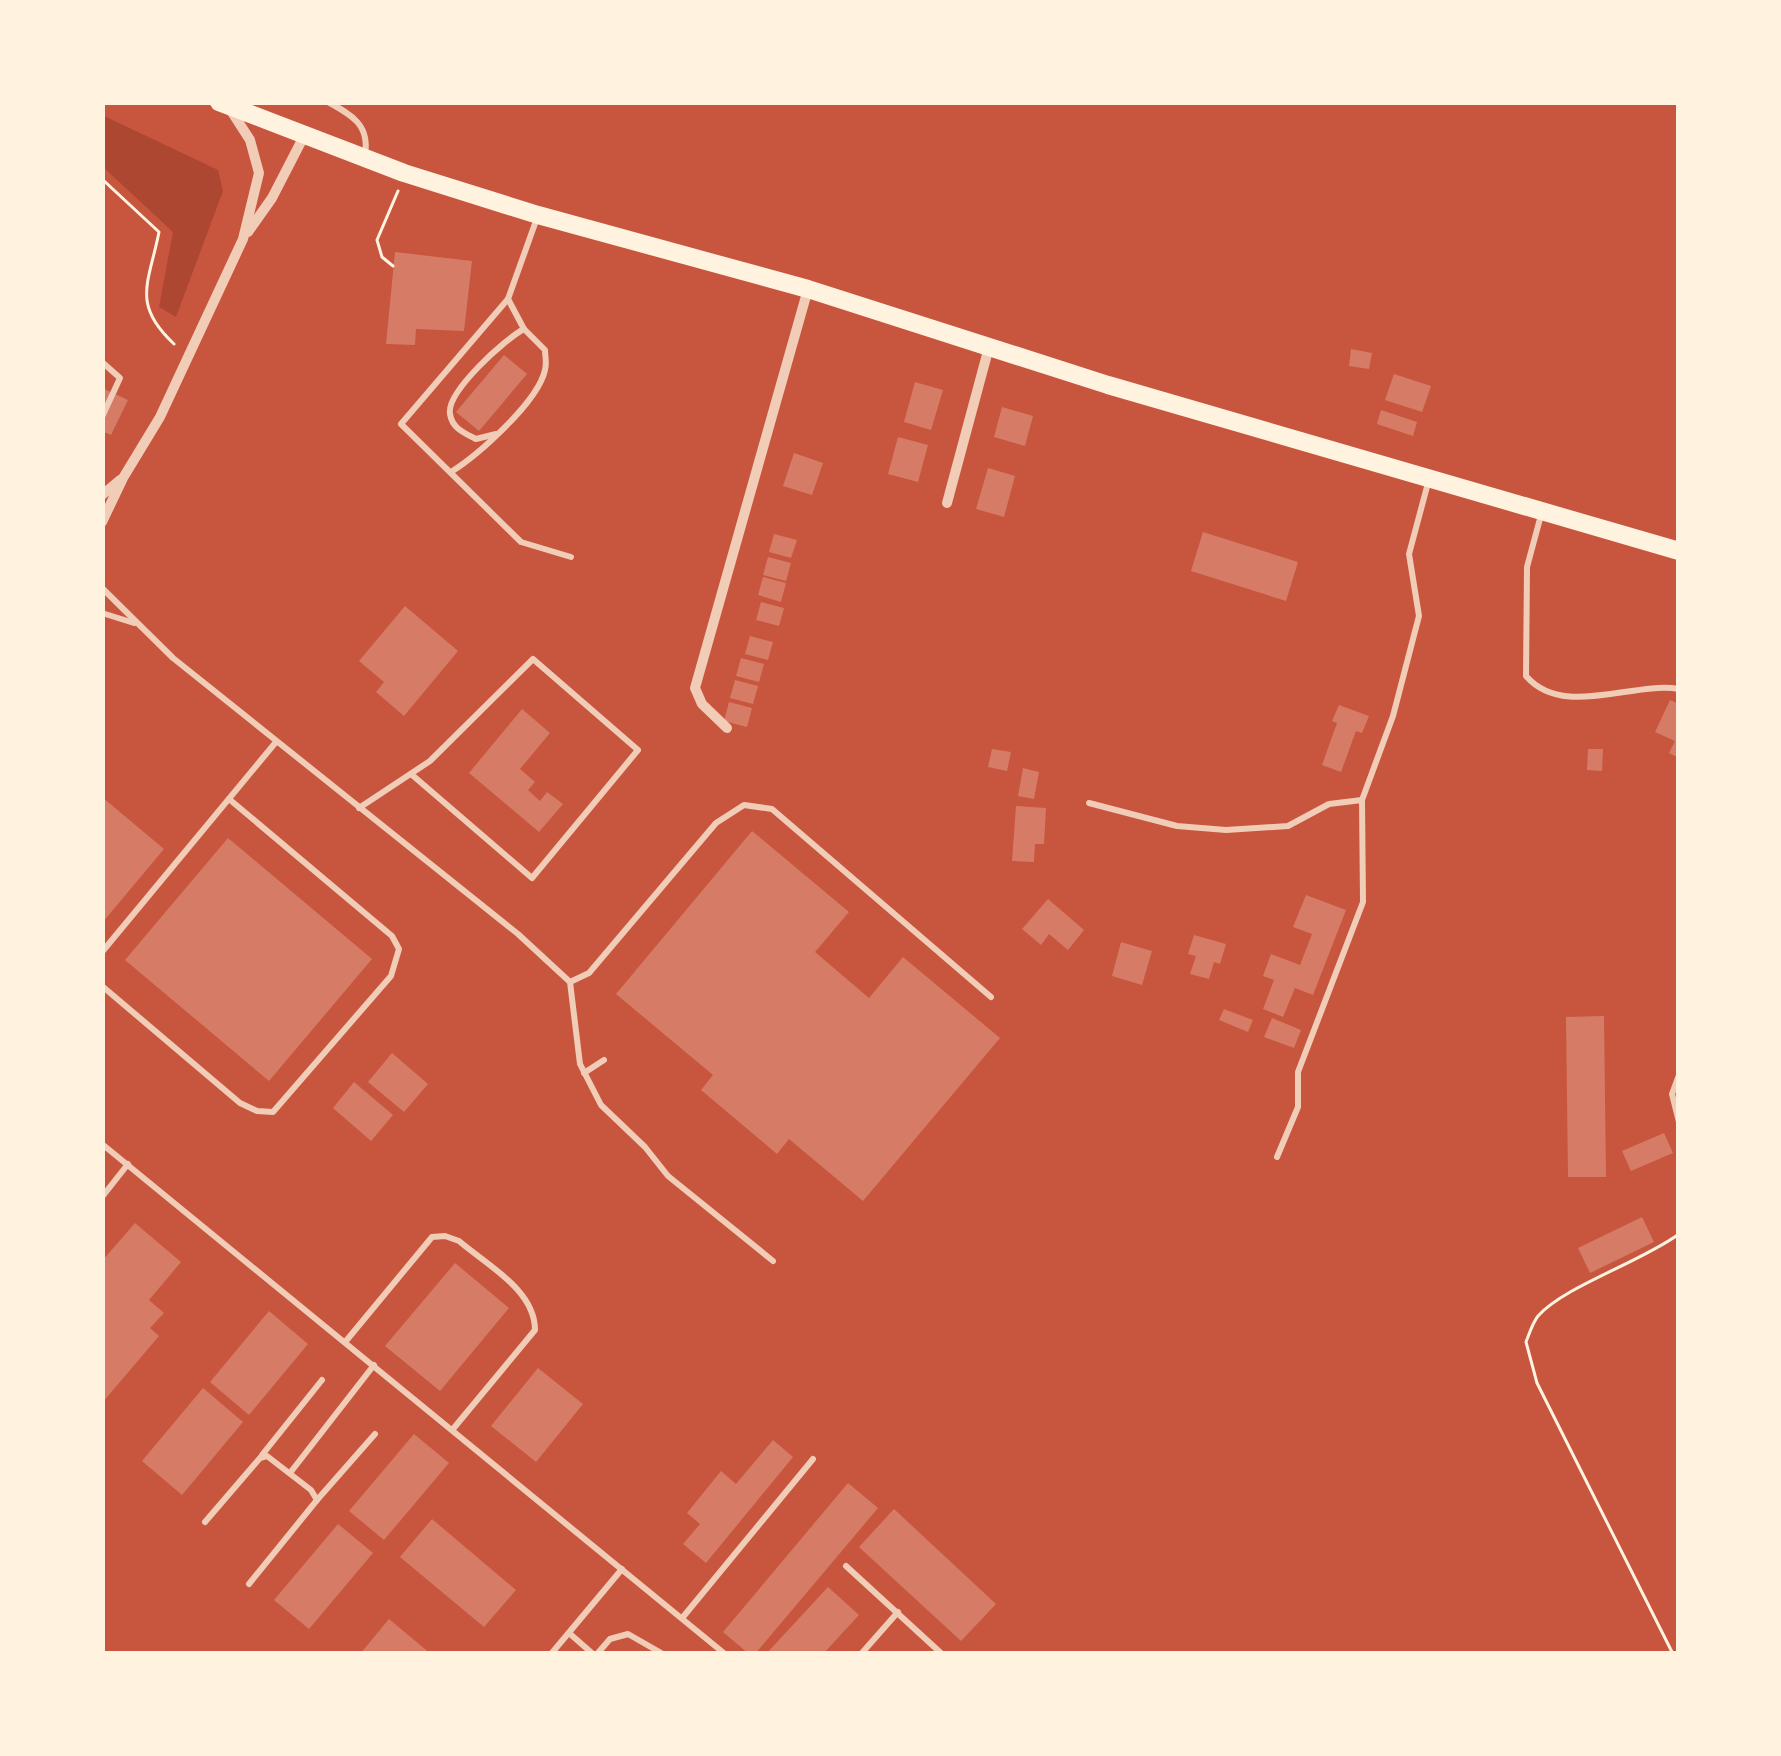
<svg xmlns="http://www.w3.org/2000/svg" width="1781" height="1756" font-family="'Varela Round',sans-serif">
<rect width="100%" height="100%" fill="#c8553d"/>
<polygon fill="#ae4732" points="102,115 218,170 223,191 176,317 159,307 173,232 102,166"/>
<g fill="#d67c66">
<polygon points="395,252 472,261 464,331 416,329 415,345 386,344"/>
<polygon points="1351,349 1372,353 1369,369 1349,366"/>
<polygon points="504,355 527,374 479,431 456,412"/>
<polygon points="1394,374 1431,386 1422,412 1385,400"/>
<polygon points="915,382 943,390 931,430 904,422"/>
<polygon points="102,388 128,400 111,435 102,431"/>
<polygon points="1002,407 1033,416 1025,446 994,437"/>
<polygon points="1381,410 1417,422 1413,436 1377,424"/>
<polygon points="898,437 928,445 918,482 888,474"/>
<polygon points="794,453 823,463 812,495 783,486"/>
<polygon points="988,468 1015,476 1004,517 976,509"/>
<polygon points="1203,532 1298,562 1286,601 1191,571"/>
<polygon points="774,534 797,540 791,558 769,552"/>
<polygon points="768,557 791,563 786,581 763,575"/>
<polygon points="763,577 786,583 781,602 758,595"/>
<polygon points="761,602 784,608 779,626 756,620"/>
<polygon points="405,606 458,651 404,716 376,692 384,682 359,661"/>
<polygon points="750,636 773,642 768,660 745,654"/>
<polygon points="741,658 764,664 759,682 736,676"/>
<polygon points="735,680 758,686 753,704 730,698"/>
<polygon points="1670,700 1679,704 1679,758 1669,753 1675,741 1655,732"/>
<polygon points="729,702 752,708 747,727 724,721"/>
<polygon points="1339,705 1369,716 1362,733 1356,731 1341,772 1322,765 1337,723 1332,721"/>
<polygon points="522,709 550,733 520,769 535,782 528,790 540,801 547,792 563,804 539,832 469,773"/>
<polygon points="992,749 1011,752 1007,771 988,767"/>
<polygon points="1588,749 1603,749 1602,771 1587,770"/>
<polygon points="1023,768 1039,772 1034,799 1018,796"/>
<polygon points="102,797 164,849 102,923"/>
<polygon points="1016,806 1046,808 1044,844 1035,844 1034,862 1012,861"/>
<polygon points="752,831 849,912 815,952 869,998 903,957 1000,1038 863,1201 789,1139 777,1154 701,1090 713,1075 616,994"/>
<polygon points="228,838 372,959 269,1081 125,960"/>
<polygon points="1306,895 1346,910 1313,995 1295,988 1283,1017 1263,1009 1274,980 1263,976 1271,954 1300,965 1312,934 1293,927"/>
<polygon points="1048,899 1084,930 1068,950 1049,934 1041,945 1022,929"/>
<polygon points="1194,935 1226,944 1220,964 1214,962 1209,979 1190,974 1196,956 1188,954"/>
<polygon points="1121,942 1152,951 1142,985 1112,976"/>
<polygon points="1224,1009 1253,1020 1248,1032 1219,1020"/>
<polygon points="1604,1016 1606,1177 1568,1177 1566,1017"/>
<polygon points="1272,1018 1301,1030 1294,1048 1264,1037"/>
<polygon points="392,1053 428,1084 404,1112 368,1082"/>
<polygon points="354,1082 393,1115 371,1141 333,1108"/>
<polygon points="1664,1133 1673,1153 1631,1171 1622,1151"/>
<polygon points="1642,1217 1654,1242 1590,1273 1578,1248"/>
<polygon points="135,1223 181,1262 149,1300 164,1313 150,1328 159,1336 102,1403 102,1261"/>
<polygon points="455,1263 509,1308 440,1391 385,1346"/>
<polygon points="269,1311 308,1344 249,1415 210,1382"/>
<polygon points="538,1368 583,1404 536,1462 491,1426"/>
<polygon points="203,1388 243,1422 182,1495 142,1461"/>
<polygon points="414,1434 449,1463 384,1540 349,1511"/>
<polygon points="773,1440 793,1457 706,1563 683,1544 700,1524 687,1513 721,1471 736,1484"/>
<polygon points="848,1483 878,1508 755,1654 749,1654 723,1632"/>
<polygon points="894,1509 996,1604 961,1641 859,1547"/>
<polygon points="432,1519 516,1590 484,1627 400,1557"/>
<polygon points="338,1524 373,1553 309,1629 274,1600"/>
<polygon points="828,1587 859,1615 823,1654 766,1654"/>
<polygon points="389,1619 431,1654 360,1654"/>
</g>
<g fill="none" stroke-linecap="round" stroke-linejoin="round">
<g stroke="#fff3e0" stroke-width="3">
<path d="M 102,179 L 159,232 C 149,283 131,304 174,344"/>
<polyline points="393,266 382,257 377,240 398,191"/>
<path d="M 1673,1654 L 1537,1383 L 1526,1342 C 1529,1334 1533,1322 1538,1316 C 1565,1286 1641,1262 1679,1234"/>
</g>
<g stroke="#f1ccb7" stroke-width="6">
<path d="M 328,102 C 352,115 370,125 365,155"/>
<polyline points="537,218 508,299 401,424 521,542 571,557"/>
<polyline points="102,362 120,378 102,417"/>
<path d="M 496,434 L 476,439 C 464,433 452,428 450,414 C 446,392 505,339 524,329"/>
<path d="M 451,472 C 478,455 538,402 545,370 C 547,363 545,356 545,350 L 524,329 L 508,299"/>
<path d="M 1541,515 L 1527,567 L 1526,676 C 1563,719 1632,681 1679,689"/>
<polyline points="102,588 173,658 518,934 570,982 580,1064 601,1105 645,1147 668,1176 773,1261"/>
<polyline points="102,613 134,623"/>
<polyline points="1089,803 1177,826 1226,830 1288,826 1329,804 1362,800"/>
<polyline points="359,808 430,761 533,659 638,750 532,878 411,774"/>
<polyline points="102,952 276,742"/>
<polyline points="570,982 589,973 716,823 744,805 772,809 991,997"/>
<polyline points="102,986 240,1103 257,1111 273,1112 391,976 399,949 392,936 229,799"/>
<polyline points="584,1073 604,1060"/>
<polyline points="1679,1075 1672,1094 1679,1122"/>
<polyline points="102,1144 725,1654"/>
<polyline points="1277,1157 1298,1107 1298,1072 1363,902 1362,800 1393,716 1419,616 1409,554 1428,483"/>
<polyline points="102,1197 128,1164"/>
<path d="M 346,1341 L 432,1237 L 445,1236 L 459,1241 C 487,1265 535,1290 535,1330 L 453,1429"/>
<polyline points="262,1455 322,1380"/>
<polyline points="290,1473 374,1365"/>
<polyline points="317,1500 375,1434"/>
<polyline points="205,1522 260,1458 267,1456 311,1490 317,1500 249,1584"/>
<polyline points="846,1566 942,1654"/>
<polyline points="683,1617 813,1459"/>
<polyline points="569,1633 593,1654"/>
<polyline points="551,1654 622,1569"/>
<polyline points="597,1654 610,1639 628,1634 663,1654"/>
<polyline points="861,1654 898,1612"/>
</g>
<g stroke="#f1ccb7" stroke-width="10">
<polyline points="248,232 272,198 304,136"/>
<polyline points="102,495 120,480"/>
<polyline points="947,503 989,347"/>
<polyline points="102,522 123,478 160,417 243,239 259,173 250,140 230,109"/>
<polyline points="727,728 702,704 695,688 808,289"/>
</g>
<polyline stroke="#fff3e0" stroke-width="18" points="219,102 404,173 538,215 808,289 1108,385 1679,551"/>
</g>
<rect width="1781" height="1756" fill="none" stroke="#fff3e0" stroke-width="210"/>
</svg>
